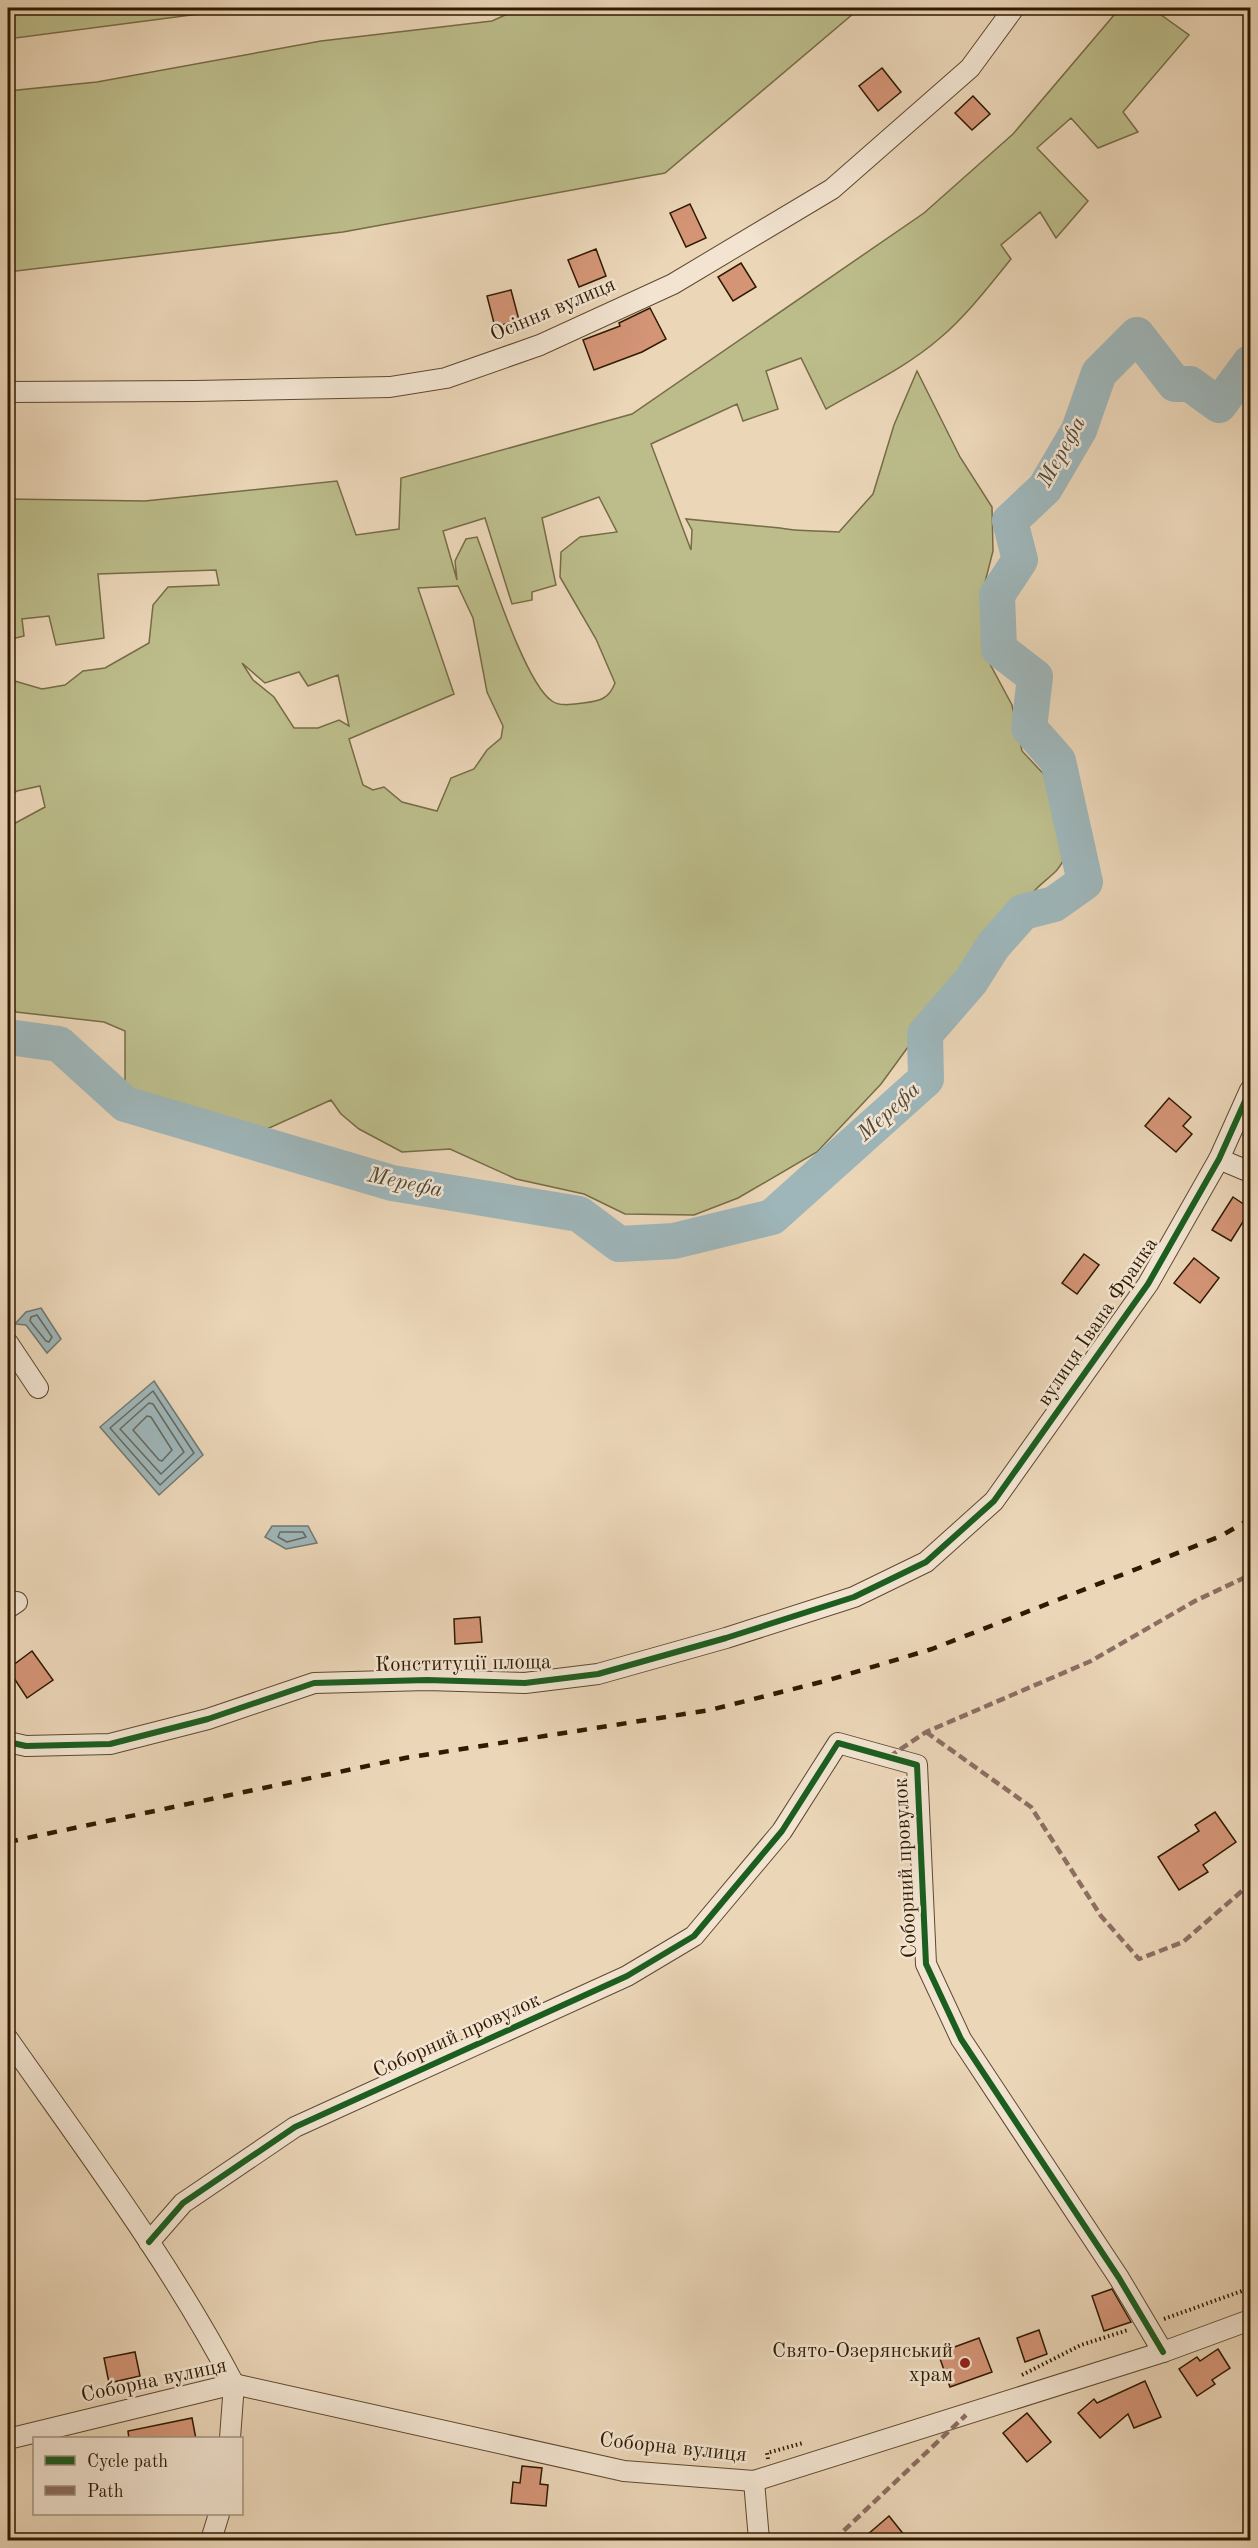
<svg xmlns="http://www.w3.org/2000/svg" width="1258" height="2548" font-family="'Old Standard TT',serif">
<rect width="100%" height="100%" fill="#ebd6b8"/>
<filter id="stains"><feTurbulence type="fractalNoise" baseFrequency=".00333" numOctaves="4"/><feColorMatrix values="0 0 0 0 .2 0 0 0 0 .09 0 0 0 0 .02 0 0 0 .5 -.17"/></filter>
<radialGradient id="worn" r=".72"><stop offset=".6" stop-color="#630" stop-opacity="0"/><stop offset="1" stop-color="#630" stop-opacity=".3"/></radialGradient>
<g fill="#bcbd8b" stroke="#766c46" stroke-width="1.5" fill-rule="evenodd">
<polygon points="8,8 245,8 8,39"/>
<polygon points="521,8 860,8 665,173 343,232 8,272 8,91 97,82 321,41 492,21"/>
<path d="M 1120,8 L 1158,8 L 1157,12 L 1189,35 L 1123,112 L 1138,132 L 1098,148 L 1071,118 L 1037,148 L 1088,201 L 1056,238 L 1040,212 L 1001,245 L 1011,259 C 989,286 967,315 940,338 C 907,367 864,387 826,409 L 801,358 L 766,371 L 778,409 L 743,421 L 737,404 L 651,444 L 691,550 L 692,530 L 686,519 L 780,528 C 799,532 819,530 839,532 L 873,494 L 894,425 L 917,371 L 960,457 L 992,507 L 993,551 L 982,594 L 990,664 L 1012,705 L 1022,751 L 1053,784 L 1068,852 C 1064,859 1060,868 1054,873 C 1041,885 1026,894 1023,912 L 984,934 L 973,953 L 930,1007 L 908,1047 L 881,1084 L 817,1152 L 738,1198 L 694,1215 L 625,1214 L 584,1194 L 516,1179 L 450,1149 L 402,1152 L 359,1129 L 341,1114 L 331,1100 L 267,1129 L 198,1119 L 153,1104 L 125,1104 L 125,1031 L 104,1022 L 16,1012 L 8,999 L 8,827 L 45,807 L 40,786 L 17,791 L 8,798 L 8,679 L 42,689 L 65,685 L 83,671 L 105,668 L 149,643 L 153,605 L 168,587 L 219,585 L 216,570 L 98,574 L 104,638 L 56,645 L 49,616 L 22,619 L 24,636 L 8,640 L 8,499 L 145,501 L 337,481 L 356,535 L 399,529 L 401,478 L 632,414 L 924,213 L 1013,134 ZM 599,497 L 617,532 L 580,537 L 561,552 L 560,577 L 596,639 L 615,683 C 609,699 600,701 583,703 C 574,704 560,707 552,701 C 525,683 490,571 477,537 L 466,539 L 455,561 L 457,580 L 443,531 L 485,518 L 512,604 L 532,600 L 532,592 L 556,585 L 542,518 ZM 458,586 L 473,618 L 487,692 L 503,726 L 501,738 L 487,750 L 474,769 L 451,778 L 437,811 L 402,802 L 384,787 L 373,790 L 363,785 L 349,739 L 454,694 L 418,588 ZM 242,663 L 265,683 L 299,672 L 308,686 L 338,675 L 349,726 L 339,720 L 318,728 L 294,728 L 274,697 L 253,680 Z"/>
</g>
<g fill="#9eb6ba" stroke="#727870" stroke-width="1.5">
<polygon points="41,1308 61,1339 47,1353 26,1325 15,1324 26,1312"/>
<polygon points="154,1381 203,1455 159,1495 100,1427"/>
<polygon points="272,1526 308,1526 317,1543 286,1549 265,1537"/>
</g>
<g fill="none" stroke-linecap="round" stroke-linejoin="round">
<g stroke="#66685d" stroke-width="1.5">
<polygon points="37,1315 52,1337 49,1342 46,1341 30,1321 31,1317"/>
<polygon points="153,1391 194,1453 160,1485 110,1428"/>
<polygon points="149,1403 153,1404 184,1452 161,1474 120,1429"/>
<polygon points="147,1416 151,1417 172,1450 162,1461 159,1460 133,1430"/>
<polygon points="280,1532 303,1532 306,1537 287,1542 278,1537"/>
</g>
<polyline stroke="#9eb6ba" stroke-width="36" points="8,1037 59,1044 125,1104 392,1183 579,1214 619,1244 674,1241 772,1217 926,1079 925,1034 971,981 993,946 1023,912 1054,904 1085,882 1058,761 1029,728 1035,677 999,649 997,595 1020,560 1010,521 1045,488 1079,430 1099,373 1137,335 1175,384 1190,384 1219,405 1250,363"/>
</g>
<g fill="#d49577" stroke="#2f1a00" stroke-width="1.5">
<polygon points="882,68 901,92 878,111 859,86"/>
<polygon points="973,96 990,114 972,130 955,113"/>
<polygon points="690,204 706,238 686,247 670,213"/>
<polygon points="596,249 606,276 579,287 568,260"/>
<polygon points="741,263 756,287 733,301 718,277"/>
<polygon points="511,290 519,320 495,327 487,296"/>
<polygon points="650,308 666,339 642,352 594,370 583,340 620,326 619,323"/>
<polygon points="1169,1098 1191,1117 1183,1126 1192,1134 1176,1152 1145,1126"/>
<polygon points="1233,1197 1251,1209 1231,1241 1212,1230"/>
<polygon points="1084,1254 1099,1265 1077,1294 1062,1283"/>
<polygon points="1194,1258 1219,1278 1200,1303 1174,1283"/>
<polygon points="480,1617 482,1642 455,1644 454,1619"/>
<polygon points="32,1651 53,1680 27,1698 8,1669"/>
<polygon points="1215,1812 1236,1842 1203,1865 1208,1872 1179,1890 1158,1857 1199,1831 1195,1825"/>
<polygon points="1112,2289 1131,2322 1104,2331 1092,2296"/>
<polygon points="1039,2330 1047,2354 1025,2362 1017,2338"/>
<polygon points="979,2338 992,2372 950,2387 938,2353"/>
<polygon points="1218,2349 1230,2368 1212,2380 1215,2384 1197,2396 1179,2369 1197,2357 1200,2361"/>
<polygon points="135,2352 140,2376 109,2383 104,2358"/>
<polygon points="1145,2381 1161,2417 1134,2428 1128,2414 1100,2438 1078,2413 1094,2399 1097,2403"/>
<polygon points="1027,2413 1051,2442 1027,2462 1003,2433"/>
<polygon points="192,2418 196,2439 129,2439 128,2431"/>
<polygon points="522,2466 542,2468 540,2484 548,2485 546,2506 511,2503 513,2482 520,2483"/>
<polygon points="889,2516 909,2541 860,2541"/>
</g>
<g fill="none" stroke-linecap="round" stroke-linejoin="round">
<defs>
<g id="minor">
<polyline points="8,392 195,391 390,387 446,378 540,345 673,284 832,189 970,68 1014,8"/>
<polyline points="1219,1159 1250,1172"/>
<polyline points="8,1343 38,1388"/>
<polyline points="8,1608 17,1602"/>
<polyline points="8,1742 26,1746 110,1744 208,1719 314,1683 427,1680 525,1683 598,1674 726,1638 854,1597 926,1562 994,1501 1148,1284 1219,1159 1250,1090"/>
<path d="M 8,2039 C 87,2152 170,2262 234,2384"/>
<polyline points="149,2242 183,2203 295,2127 627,1976 694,1936 782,1831 838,1743 917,1765 926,1964 961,2039 1119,2278 1163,2352"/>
<polyline points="230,2438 234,2384"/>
<polyline points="8,2439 234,2384 624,2471 754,2481 1163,2352 1250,2320"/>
<polyline points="754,2481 759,2540"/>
<polyline points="211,2540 219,2514"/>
</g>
</defs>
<use href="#minor" stroke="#5e492e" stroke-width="22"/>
<g stroke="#2f1a00" stroke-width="4" stroke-dasharray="1.5 3" stroke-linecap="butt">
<polyline points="1164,2319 1250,2288"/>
<polyline points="1022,2375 1081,2345 1128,2330"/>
<polyline points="768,2459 767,2453 803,2443"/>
</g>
<use href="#minor" stroke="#f2e4d1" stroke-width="20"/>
<polyline stroke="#2f1a00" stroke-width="4.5" stroke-dasharray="10 10" stroke-linecap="butt" points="8,1842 405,1758 710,1710 829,1680 932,1649 1221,1536 1250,1519"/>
<g stroke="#8d6e63" stroke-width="4.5" stroke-dasharray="9 4.5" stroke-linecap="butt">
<polyline points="926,1732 1031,1807 1101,1916 1139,1959 1183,1942 1250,1884"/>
<polyline points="889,1757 926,1732 1091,1661 1195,1601 1250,1575"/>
<polyline points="834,2540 966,2415"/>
</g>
<defs>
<g id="cycleway">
<polyline points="8,1742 26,1746 110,1744 208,1719 314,1683 427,1680 525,1683 598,1674 726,1638 854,1597 926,1562 994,1501 1148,1284 1219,1159 1250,1090"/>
<polyline points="149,2242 183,2203 295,2127 627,1976 694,1936 782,1831 838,1743 917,1765 926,1964 961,2039 1119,2278 1163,2352"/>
</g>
</defs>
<use href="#cycleway" stroke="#f2e4d1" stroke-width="10"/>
<use href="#cycleway" stroke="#1b5e20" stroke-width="6"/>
</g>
<circle fill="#8f2418" stroke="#f2e4d1" stroke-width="2" cx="965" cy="2363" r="6"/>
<g text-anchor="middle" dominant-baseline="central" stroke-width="5" stroke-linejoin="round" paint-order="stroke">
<g font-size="21" fill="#2f1a00" stroke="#f2e4d1">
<text transform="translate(553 310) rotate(-23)">Осіння вулиця</text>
<text transform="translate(1098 1322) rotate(-56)">вулиця Івана Франка</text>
<text transform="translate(463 1664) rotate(-1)">Конституції площа</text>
<text transform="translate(906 1868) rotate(-93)">Соборний провулок</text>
<text transform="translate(457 2036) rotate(-24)">Соборний провулок</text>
<text transform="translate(154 2381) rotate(-12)">Соборна вулиця</text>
<text transform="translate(673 2448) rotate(6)">Соборна вулиця</text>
</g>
<g font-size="21" fill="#2f1a00" stroke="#f2e4d1" text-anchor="end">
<text x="953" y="2351">Свято-Озерянський<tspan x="953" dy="24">храм</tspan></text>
</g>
<g font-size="22" font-style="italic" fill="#504938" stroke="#f2e4d1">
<text transform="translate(1062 452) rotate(-61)">Мерефа</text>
<text transform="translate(889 1112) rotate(-42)">Мерефа</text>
<text transform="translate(405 1183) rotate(12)">Мерефа</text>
</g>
</g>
<rect width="1258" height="2548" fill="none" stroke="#ebd6b8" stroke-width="30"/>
<rect x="9" y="9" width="1240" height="2530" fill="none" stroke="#2f1a00" stroke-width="3"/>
<rect x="15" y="15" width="1228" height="2518" fill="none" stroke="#2f1a00" stroke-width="1.5"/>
<rect x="33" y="2437" width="210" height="78" fill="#f2e4d1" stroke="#a4937d" stroke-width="1.5"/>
<rect x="45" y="2456" width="30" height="9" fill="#1b5e20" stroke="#a4937d" stroke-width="1.5"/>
<text x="87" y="2467" font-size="18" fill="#2f1a00">Cycle path</text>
<rect x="45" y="2486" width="30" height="9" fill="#8d6e63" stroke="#a4937d" stroke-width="1.5"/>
<text x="87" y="2497" font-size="18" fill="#2f1a00">Path</text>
<rect width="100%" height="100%" filter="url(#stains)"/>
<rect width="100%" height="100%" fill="url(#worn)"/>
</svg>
